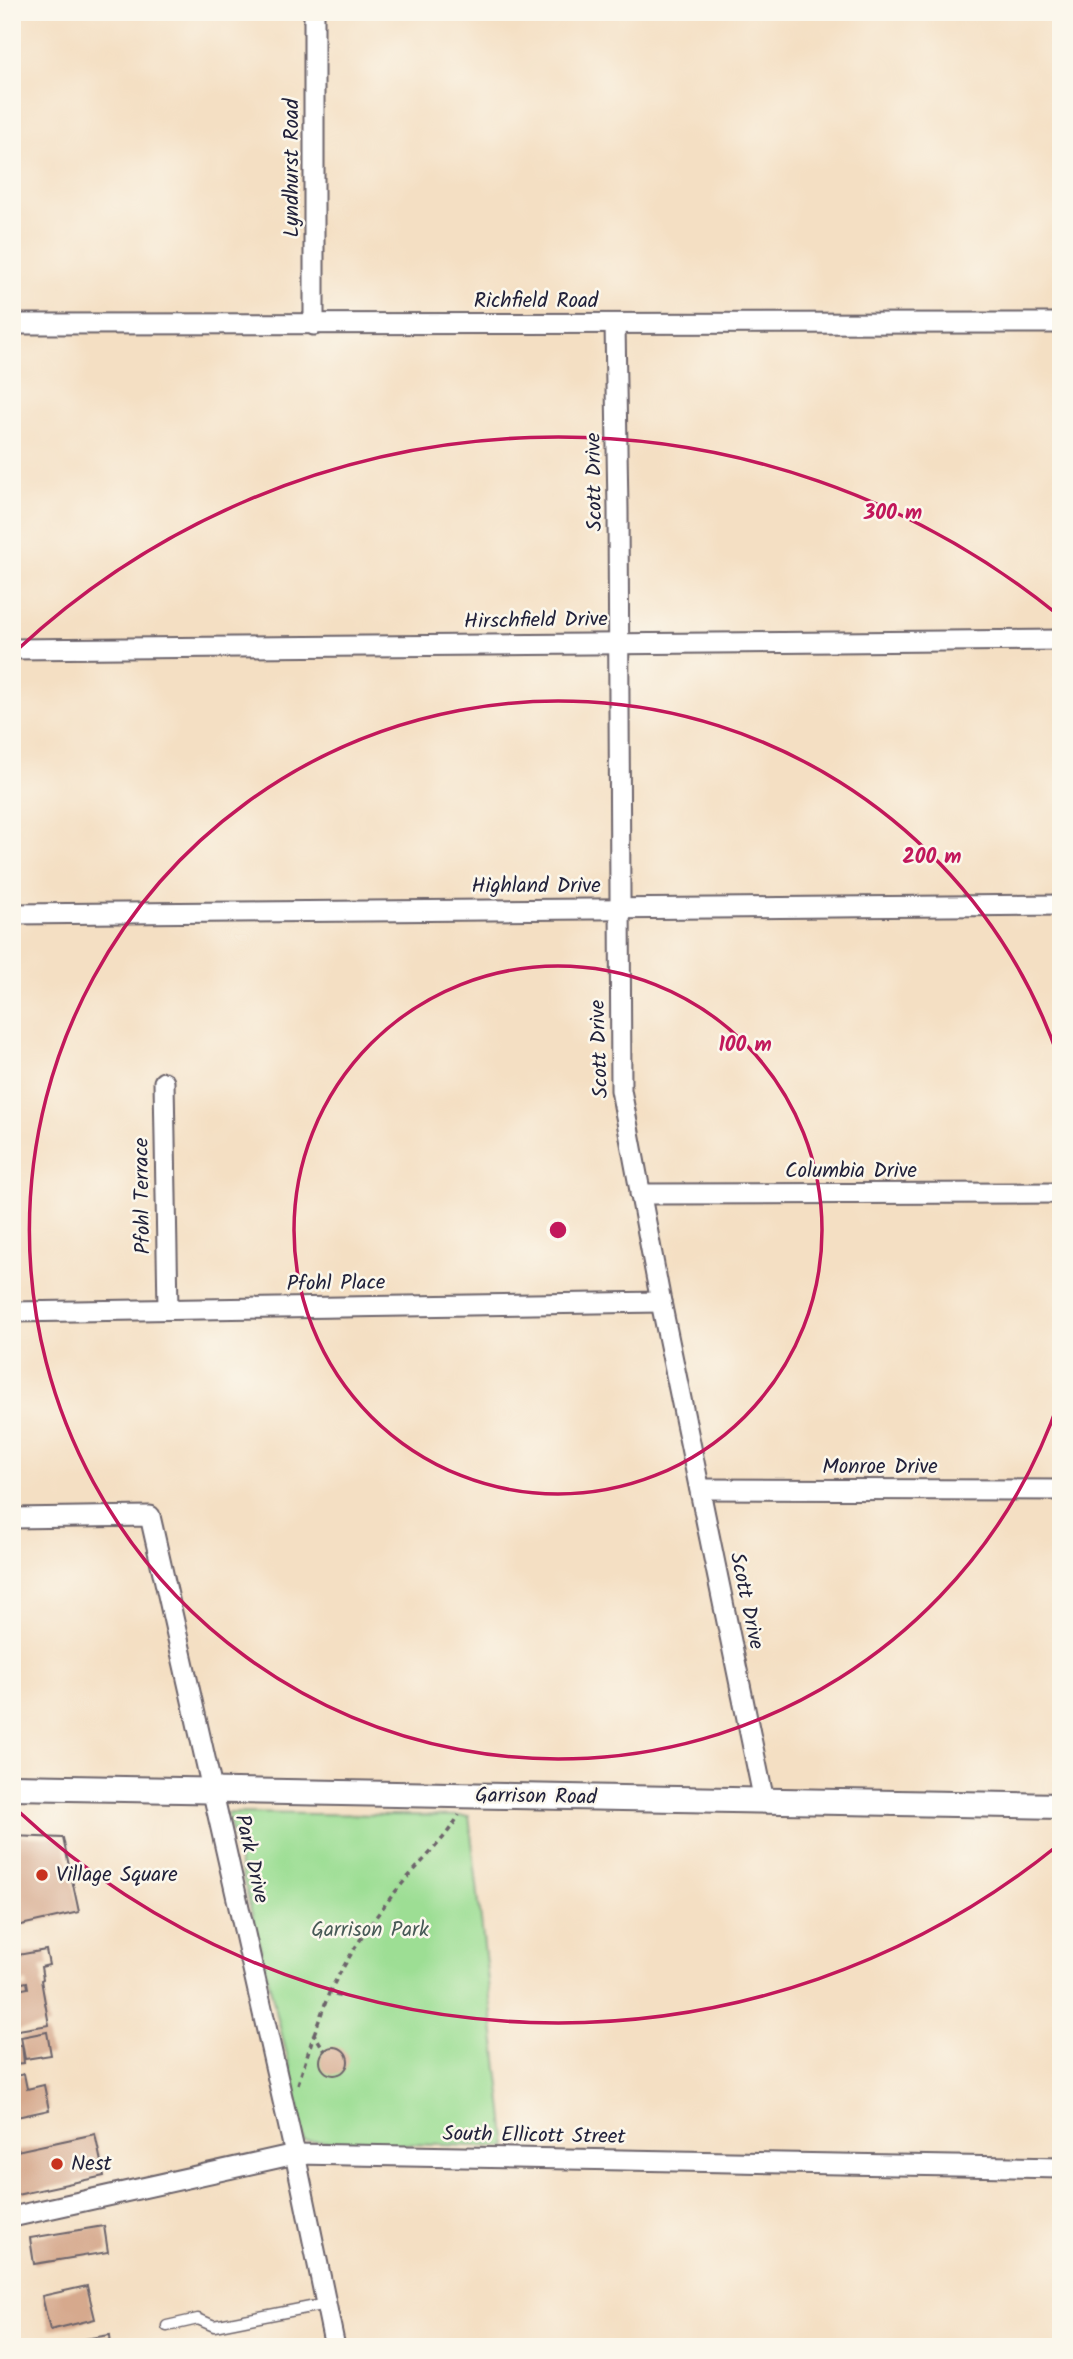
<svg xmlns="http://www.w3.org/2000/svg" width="1073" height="2359" font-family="Kalam,sans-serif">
<rect width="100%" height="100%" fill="#fbf7ec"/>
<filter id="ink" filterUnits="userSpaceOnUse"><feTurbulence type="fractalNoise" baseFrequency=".0143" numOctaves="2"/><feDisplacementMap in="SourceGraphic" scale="14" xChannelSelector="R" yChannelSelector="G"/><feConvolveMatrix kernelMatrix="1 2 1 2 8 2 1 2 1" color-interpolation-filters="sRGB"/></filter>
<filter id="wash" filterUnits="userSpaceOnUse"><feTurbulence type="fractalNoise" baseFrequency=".00686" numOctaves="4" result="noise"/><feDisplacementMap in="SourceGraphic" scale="28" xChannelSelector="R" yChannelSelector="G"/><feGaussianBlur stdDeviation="1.57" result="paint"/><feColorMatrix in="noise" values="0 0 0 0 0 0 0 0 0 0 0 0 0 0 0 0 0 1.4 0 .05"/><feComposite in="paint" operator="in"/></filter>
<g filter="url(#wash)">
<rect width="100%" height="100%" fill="#f4dfc3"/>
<polygon fill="#9dde94" stroke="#608068" stroke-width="2" points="227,1813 469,1816 507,2147 304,2141 296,2092"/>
<g id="blocks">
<g fill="#d6a98d">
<polygon points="12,1836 63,1838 79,1912 12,1927"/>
<polygon points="46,1950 49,1965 41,1967 43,1979 41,1980 49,2025 12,2031 12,1991 28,1988 27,1982 12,1985 12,1956"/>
<polygon points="47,2032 51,2055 25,2059 21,2037"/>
<polygon points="22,2045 24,2063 12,2064 12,2046"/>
<circle cx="334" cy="2061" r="14"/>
<polygon points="24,2074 27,2089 44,2085 49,2110 12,2118 12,2077"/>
<polygon points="95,2134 104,2176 12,2196 12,2152"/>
<polygon points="104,2226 108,2252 34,2264 30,2238"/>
<polygon points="87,2286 95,2319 50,2330 42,2296"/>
<polygon points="110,2335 111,2347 71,2347 71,2341"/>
</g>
</g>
</g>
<g filter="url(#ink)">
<use href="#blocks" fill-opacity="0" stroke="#6c646b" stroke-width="2"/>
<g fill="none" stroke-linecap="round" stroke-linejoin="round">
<defs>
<polyline id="service" points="167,2326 198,2319 214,2326 326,2304"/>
<g id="minor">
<polyline points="12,324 1061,323"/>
<polyline points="615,324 618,510 621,1090 661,1302 764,1801"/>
<polyline points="314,325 314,12"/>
<polyline points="12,649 1061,640"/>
<polyline points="12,914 1061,905"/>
<polyline points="164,1082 168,1309"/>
<polyline points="640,1194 1061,1193"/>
<polyline points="12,1312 661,1302"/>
<polyline points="700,1489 1061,1490"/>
<polyline points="12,1518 150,1516 295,2154 335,2347"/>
<polyline points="12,2217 295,2154 1061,2168"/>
</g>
<polyline id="tertiary" points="12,1787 1061,1806"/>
</defs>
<use href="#service" stroke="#6c646b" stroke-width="13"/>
<use href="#minor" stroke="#6c646b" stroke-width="23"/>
<use href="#tertiary" stroke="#6c646b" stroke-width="28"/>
<g stroke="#6c646b" stroke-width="3.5" stroke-dasharray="5 5" stroke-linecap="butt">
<path d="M 329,1993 C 349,1955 373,1918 401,1885 C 418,1865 447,1837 459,1815"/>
<polyline points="314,2034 329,1993 342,1997"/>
<polyline points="298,2084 314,2034 325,2051"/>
</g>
<use href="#service" stroke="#fff" stroke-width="10"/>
<use href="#minor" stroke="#fff" stroke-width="19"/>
<use href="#tertiary" stroke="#fff" stroke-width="24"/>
</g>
</g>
<g fill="none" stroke="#c2185b" stroke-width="3.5">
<circle cx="558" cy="1230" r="264"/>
<path d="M1060 1398A529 529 0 1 1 1060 1062"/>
<path d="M1057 1846A793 793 0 0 1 17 1810M17 650A793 793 0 0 1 1057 614"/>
</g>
<g fill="#c8321e" stroke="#fbf7ec" stroke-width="2.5">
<circle cx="42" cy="1875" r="7"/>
<circle cx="57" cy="2164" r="7"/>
</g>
<g text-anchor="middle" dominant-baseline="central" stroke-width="5" stroke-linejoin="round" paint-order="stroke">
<g font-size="21" fill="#22223b" stroke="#fbf7ec">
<text transform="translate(292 168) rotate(-90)">Lyndhurst Road</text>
<text x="536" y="301">Richfield Road</text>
<text transform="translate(595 482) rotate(-91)">Scott Drive</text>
<text transform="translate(536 621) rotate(-1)">Hirschfield Drive</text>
<text x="536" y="886">Highland Drive</text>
<text transform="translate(600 1049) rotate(-92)">Scott Drive</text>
<text x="851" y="1171">Columbia Drive</text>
<text transform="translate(143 1196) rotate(-91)">Pfohl Terrace</text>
<text transform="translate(336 1284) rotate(-1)">Pfohl Place</text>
<text x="880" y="1467">Monroe Drive</text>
<text transform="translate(746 1601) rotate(78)">Scott Drive</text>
<text transform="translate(536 1797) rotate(1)">Garrison Road</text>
<text transform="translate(251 1859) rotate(77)">Park Drive</text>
<text transform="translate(534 2136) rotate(1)">South Ellicott Street</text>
</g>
<g font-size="21" fill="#22223b" stroke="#fbf7ec" text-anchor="start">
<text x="56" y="1875">Village Square</text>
<text x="71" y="2164">Nest</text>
</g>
<g font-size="21" fill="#475a56" stroke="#fbf7ec">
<text x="370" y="1930">Garrison Park</text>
</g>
</g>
<circle cx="558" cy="1230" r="10" fill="#c2185b" stroke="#fbf7ec" stroke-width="3.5"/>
<g font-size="21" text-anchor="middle" font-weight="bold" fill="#c2185b" stroke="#fbf7ec" stroke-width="5" stroke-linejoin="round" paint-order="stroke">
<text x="893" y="519">300 m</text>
<text x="932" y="863">200 m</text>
<text x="745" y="1051">100 m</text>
</g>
<rect width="1073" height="2359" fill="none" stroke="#fbf7ec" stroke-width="42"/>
</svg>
